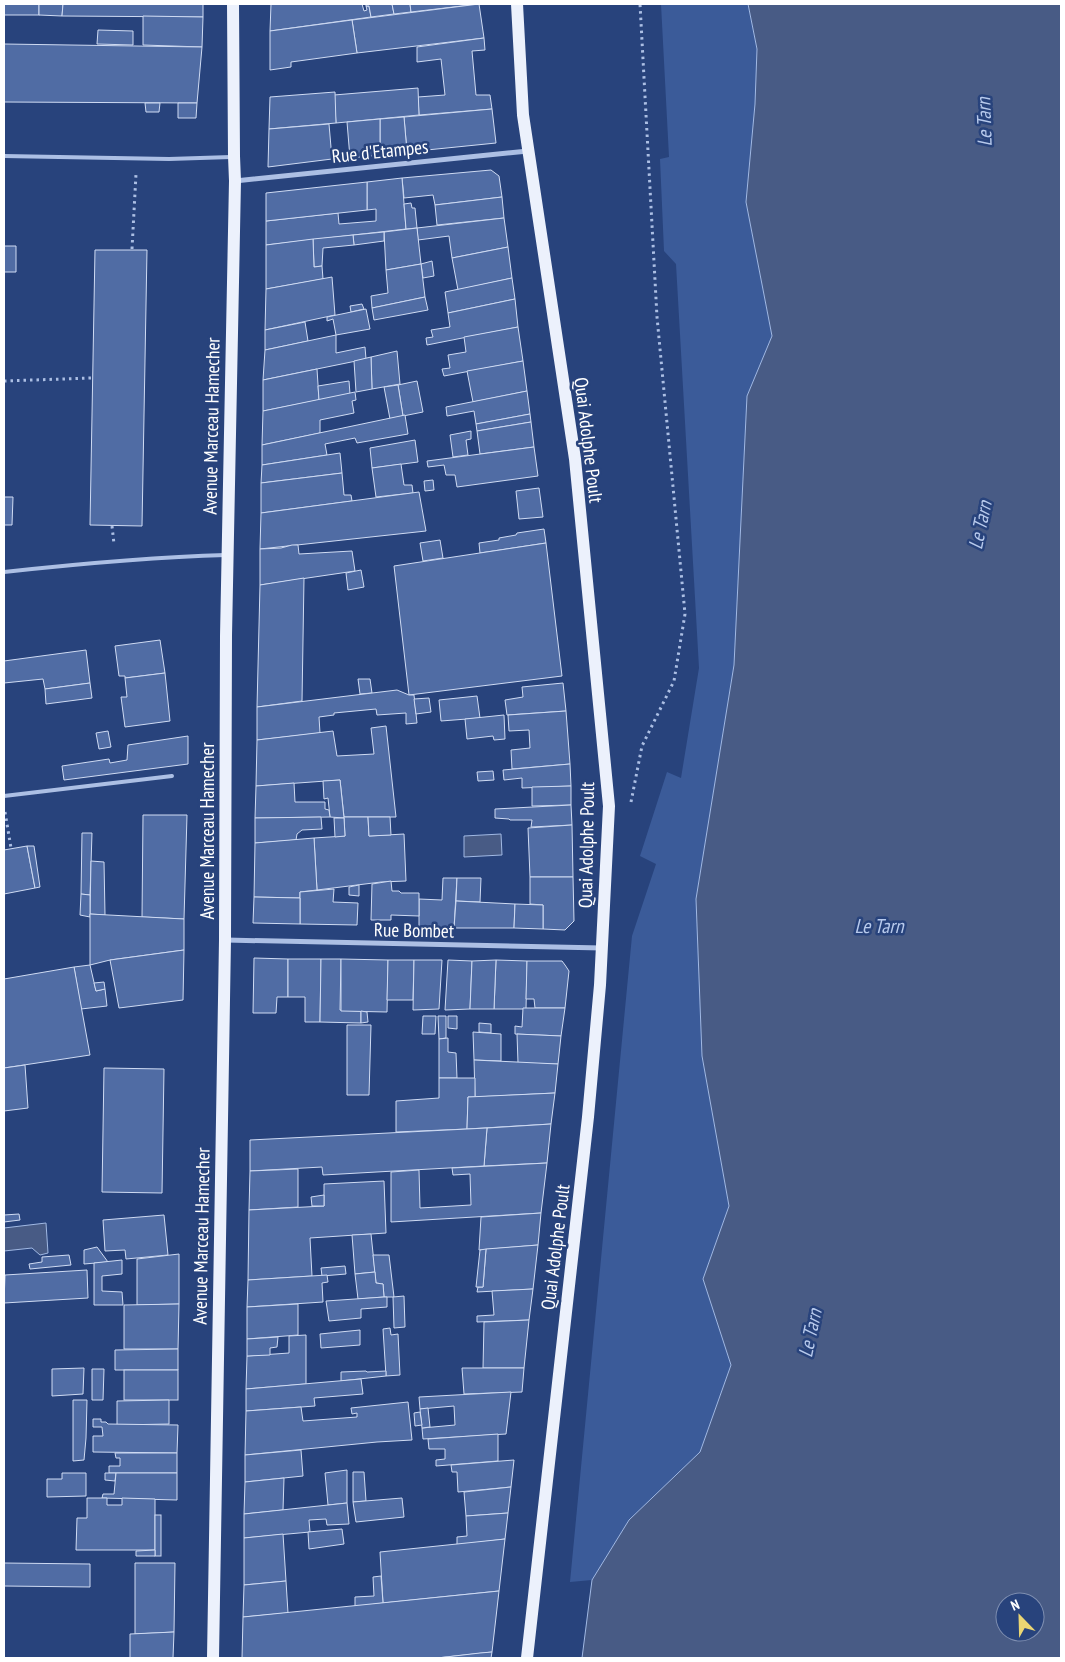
<svg xmlns="http://www.w3.org/2000/svg" width="1065" height="1662" font-family="'PT Sans Narrow',sans-serif">
<rect width="100%" height="100%" fill="#28437c"/>
<polygon fill="#3b5b99" points="661,4 748,4 757,49 755,104 746,202 772,336 747,396 734,665 696,899 702,1056 729,1206 703,1279 731,1365 700,1452 629,1520 592,1580 570,1582 632,936 656,864 640,856 667,772 681,778 699,668 676,264 664,251 660,159 669,157"/>
<g fill="#485b85" stroke="#a1b9e4" fill-rule="evenodd">
<path d="M 748,4 L 1061,4 L 1061,1658 L 582,1658 L 592,1580 L 629,1520 L 700,1452 L 731,1365 L 703,1279 L 729,1206 L 702,1056 L 696,899 L 734,665 L 747,396 L 772,336 L 746,202 L 755,104 L 757,49 ZM 1005,1602 L 1035,1602 L 1035,1632 L 1005,1632 Z"/>
<polygon points="501,834 502,855 464,857 464,836"/>
<polygon points="46,1223 48,1253 40,1255 32,1248 4,1251 4,1228"/>
</g>
<g fill="#506ca4" stroke="#cfdbf3">
<rect x="4" y="4" width="35" height="11"/>
<polygon points="39,4 63,4 62,16 39,15"/>
<polygon points="63,4 203,4 203,17 62,16"/>
<polygon points="271,4 362,4 364,11 367,10 366,6 369,6 371,17 270,31"/>
<polygon points="366,4 392,4 394,14 371,17 369,6 366,6"/>
<polygon points="392,4 410,4 411,12 394,14"/>
<polygon points="410,4 479,4 411,12"/>
<polygon points="479,4 484,38 357,53 352,20"/>
<polygon points="143,16 203,17 202,47 143,45"/>
<polygon points="352,20 357,53 291,62 291,67 270,70 270,31"/>
<polygon points="98,30 133,31 133,45 97,44"/>
<polygon points="484,38 485,50 472,51 476,95 490,95 492,109 419,115 418,97 445,95 441,59 417,62 417,47"/>
<polygon points="4,44 202,47 197,103 4,102"/>
<polygon points="418,88 419,115 336,123 334,95"/>
<polygon points="335,92 336,123 269,129 270,97"/>
<polygon points="145,103 160,103 159,112 146,112"/>
<polygon points="178,103 197,103 196,118 178,118"/>
<polygon points="492,109 496,143 407,152 404,117"/>
<polygon points="404,117 407,152 380,155 380,119"/>
<polygon points="380,119 380,155 350,158 347,122"/>
<polygon points="329,124 332,159 268,167 269,129"/>
<polygon points="491,170 499,176 502,197 435,205 433,195 404,198 402,178"/>
<polygon points="402,178 406,229 266,245 266,221 338,213 339,224 376,221 376,209 367,210 367,182"/>
<polygon points="367,182 367,210 266,221 266,193"/>
<polygon points="502,197 504,218 437,225 435,205"/>
<polygon points="411,203 412,208 415,208 417,228 406,229 404,204"/>
<polygon points="504,218 508,247 452,258 449,236 418,240 417,228"/>
<polygon points="417,228 421,264 386,270 384,232"/>
<polygon points="384,232 384,241 354,245 353,235"/>
<polygon points="353,235 354,245 323,248 322,266 314,267 313,239"/>
<polygon points="313,239 314,267 322,266 323,279 266,289 266,245"/>
<polygon points="4,246 16,246 16,272 4,272 4,354"/>
<polygon points="508,247 512,278 458,290 452,258"/>
<polygon points="95,250 147,250 142,526 90,525"/>
<polygon points="432,261 434,276 423,278 421,264"/>
<polygon points="421,264 425,297 372,308 371,296 388,293 386,270"/>
<polygon points="332,277 335,315 265,330 266,289"/>
<polygon points="512,278 515,299 448,313 445,292"/>
<polygon points="425,297 428,310 374,320 372,308"/>
<polygon points="515,299 518,327 427,345 426,338 433,337 431,330 450,327 448,313"/>
<polygon points="362,304 364,309 351,312 350,306"/>
<polygon points="366,309 370,329 336,335 333,319 327,321 327,317"/>
<polygon points="305,322 308,341 265,350 265,330"/>
<polygon points="518,327 523,361 444,376 442,369 450,368 448,355 466,352 464,337"/>
<polygon points="336,335 336,353 365,347 366,359 263,380 265,350"/>
<polygon points="397,351 400,384 372,389 371,357"/>
<polygon points="371,357 372,389 356,392 354,361"/>
<polygon points="523,361 527,391 473,402 467,371"/>
<polygon points="317,369 319,400 263,411 263,380"/>
<polygon points="349,381 350,394 319,400 318,386"/>
<polygon points="417,381 423,412 403,416 398,385"/>
<polygon points="398,385 403,416 390,419 384,387"/>
<polygon points="527,391 530,414 476,424 474,411 447,416 446,407"/>
<polygon points="355,392 356,400 352,401 354,413 320,420 320,433 262,445 263,411"/>
<polygon points="530,414 531,422 477,431 476,424"/>
<polygon points="405,415 408,434 357,443 355,438 325,444 327,455 262,465 262,445"/>
<polygon points="531,422 534,447 480,454 477,431"/>
<polygon points="471,431 471,439 466,440 468,455 453,457 450,435"/>
<polygon points="415,440 418,462 372,468 370,448"/>
<polygon points="534,447 538,476 457,487 455,475 446,475 444,465 428,467 427,461"/>
<polygon points="340,453 342,473 261,483 262,465"/>
<polygon points="401,464 404,485 412,485 413,493 376,497 372,468"/>
<polygon points="342,473 344,495 351,495 352,501 261,513 261,483"/>
<polygon points="433,480 434,490 425,491 424,481"/>
<polygon points="539,488 543,517 519,519 516,491"/>
<polygon points="419,492 426,531 260,549 261,513"/>
<polygon points="4,497 13,497 12,525 4,525"/>
<polygon points="544,529 546,543 480,553 479,543 499,540 499,538 516,535 517,533"/>
<polygon points="440,540 443,558 423,561 420,543"/>
<polygon points="546,543 562,676 409,695 394,566"/>
<polygon points="292,545 298,545 299,554 352,551 355,571 260,585 260,549 281,548"/>
<polygon points="361,570 364,587 348,590 346,573"/>
<polygon points="304,578 302,701 257,707 260,585"/>
<polygon points="160,640 165,673 125,678 125,676 119,676 115,646"/>
<polygon points="86,650 90,683 45,689 43,679 4,683 4,661"/>
<polygon points="165,673 170,721 125,727 121,697 127,697 125,678"/>
<polygon points="358,679 370,679 372,693 360,694"/>
<polygon points="90,683 92,698 46,704 45,689"/>
<polygon points="563,683 566,711 507,715 505,700 523,697 522,687"/>
<polygon points="397,690 409,695 414,695 417,723 406,724 406,713 377,715 376,709 334,713 334,715 319,717 320,733 257,740 257,707"/>
<polygon points="477,696 480,718 441,721 439,700"/>
<polygon points="429,698 431,712 416,714 414,699"/>
<polygon points="566,711 570,764 512,769 511,750 530,748 529,730 509,731 508,715"/>
<polygon points="504,715 505,739 494,740 493,736 467,739 465,719"/>
<polygon points="386,726 396,817 344,817 340,780 256,786 257,740 333,731 337,756 374,754 371,728"/>
<polygon points="108,731 111,747 99,749 96,733"/>
<polygon points="188,736 188,764 64,780 62,766 109,759 110,763 127,760 128,745"/>
<polygon points="570,764 571,786 522,788 522,778 504,780 503,770"/>
<polygon points="493,771 494,780 478,781 477,772"/>
<polygon points="340,780 344,818 330,817 328,798 324,799 323,781"/>
<polygon points="294,783 295,802 325,802 325,809 329,810 330,817 255,818 256,786"/>
<polygon points="571,786 571,805 532,806 532,787"/>
<polygon points="571,805 572,825 531,827 532,820 510,820 509,819 495,818 495,809"/>
<polygon points="143,815 187,815 184,919 142,917"/>
<polygon points="321,817 322,829 302,830 297,834 296,840 255,843 255,818"/>
<polygon points="344,817 368,817 369,836 404,834 406,881 381,882 317,890 314,838 345,836"/>
<polygon points="368,817 390,817 391,835 369,836"/>
<polygon points="334,818 344,818 345,836 335,837"/>
<polygon points="572,825 573,877 530,877 528,828"/>
<polygon points="82,833 92,833 90,895 81,894"/>
<polygon points="314,838 317,890 300,892 300,898 254,897 255,843"/>
<polygon points="27,846 35,888 4,894 4,850"/>
<polygon points="27,846 34,846 40,887 35,888"/>
<polygon points="91,861 104,862 105,915 90,914"/>
<polygon points="530,877 573,877 574,921 565,930 543,929 543,905 530,904"/>
<polygon points="443,878 457,878 454,928 419,927 419,899 442,900"/>
<polygon points="457,878 481,878 480,902 456,901"/>
<polygon points="391,881 392,891 399,891 401,893 419,893 419,916 391,915 391,920 371,920 372,884"/>
<polygon points="359,885 359,896 349,895 349,887"/>
<polygon points="334,889 333,902 358,903 357,925 300,924 300,892"/>
<polygon points="81,894 90,895 90,917 80,915"/>
<polygon points="254,897 300,898 300,924 253,923"/>
<polygon points="456,901 515,904 514,928 454,928"/>
<polygon points="515,904 543,905 543,929 514,928"/>
<polygon points="90,914 184,919 184,950 110,960 90,965"/>
<polygon points="184,950 183,1000 119,1008 110,960"/>
<polygon points="254,958 288,959 288,997 277,997 276,1013 253,1013"/>
<polygon points="288,959 321,959 320,1022 305,1022 305,997 288,997"/>
<polygon points="321,959 341,959 340,1010 361,1011 361,1023 320,1022"/>
<polygon points="341,959 388,960 387,1012 341,1011"/>
<polygon points="388,960 414,960 413,1000 387,1000"/>
<polygon points="414,960 442,960 439,1009 413,1010"/>
<polygon points="448,960 472,961 470,1009 445,1010"/>
<polygon points="496,960 527,961 526,1009 494,1009"/>
<polygon points="496,960 494,1009 470,1009 472,961"/>
<polygon points="527,961 562,961 565,965 569,971 565,1008 535,1008 534,999 526,999"/>
<polygon points="90,965 96,991 105,989 107,1006 81,1009 74,967"/>
<polygon points="74,967 90,1055 4,1068 4,979"/>
<polygon points="104,982 105,989 96,991 94,983"/>
<polygon points="523,1008 565,1008 561,1036 515,1034 515,1026 522,1027"/>
<polygon points="361,1011 367,1012 368,1022 361,1023"/>
<polygon points="423,1016 436,1016 435,1034 422,1034"/>
<polygon points="438,1016 446,1016 446,1038 439,1039"/>
<polygon points="448,1016 457,1016 457,1029 448,1028"/>
<polygon points="479,1023 491,1024 491,1033 479,1032"/>
<polygon points="347,1025 371,1025 369,1095 347,1095"/>
<polygon points="473,1032 501,1034 501,1061 474,1060"/>
<polygon points="517,1034 561,1036 558,1064 518,1063"/>
<polygon points="448,1038 448,1052 456,1053 457,1078 439,1078 439,1039"/>
<polygon points="474,1060 558,1064 555,1093 475,1097"/>
<polygon points="25,1065 28,1108 4,1111 4,1068"/>
<polygon points="104,1068 164,1069 162,1193 102,1192"/>
<polygon points="439,1078 475,1078 475,1097 468,1097 467,1129 396,1132 396,1101 439,1098"/>
<polygon points="555,1093 551,1124 467,1129 468,1097"/>
<polygon points="551,1124 547,1163 484,1166 487,1128"/>
<polygon points="487,1128 484,1166 323,1175 322,1167 250,1171 250,1140"/>
<polygon points="547,1163 541,1213 391,1222 391,1172 419,1170 420,1208 471,1205 470,1174 453,1175 452,1168"/>
<polygon points="298,1169 298,1207 249,1210 250,1171"/>
<polygon points="384,1181 386,1233 310,1238 312,1276 248,1280 249,1210 324,1206 324,1184"/>
<polygon points="324,1195 324,1206 312,1206 311,1197"/>
<polygon points="541,1213 538,1245 479,1250 481,1217"/>
<polygon points="19,1214 20,1220 4,1222 4,1215"/>
<polygon points="164,1215 168,1255 126,1259 125,1250 105,1251 103,1220"/>
<polygon points="371,1234 375,1272 355,1274 352,1235"/>
<polygon points="538,1245 533,1289 477,1292 478,1287 483,1287 486,1249"/>
<polygon points="97,1247 108,1262 84,1264 84,1250"/>
<polygon points="486,1249 483,1287 476,1287 480,1250"/>
<polygon points="179,1254 179,1304 137,1305 137,1259"/>
<polygon points="69,1255 71,1265 30,1269 29,1264 42,1262 42,1257"/>
<polygon points="373,1255 389,1255 394,1297 384,1297 383,1284 376,1283"/>
<polygon points="122,1260 122,1274 102,1276 102,1291 122,1292 123,1305 94,1305 94,1263"/>
<polygon points="345,1266 346,1274 322,1276 321,1268"/>
<polygon points="87,1270 88,1298 4,1303 5,1275"/>
<polygon points="375,1272 376,1283 383,1284 384,1297 358,1299 355,1274"/>
<polygon points="327,1275 328,1282 322,1283 323,1302 247,1307 248,1280"/>
<polygon points="533,1289 529,1320 477,1322 477,1316 494,1315 492,1291"/>
<polygon points="404,1296 405,1327 394,1328 393,1297"/>
<polygon points="384,1297 387,1297 387,1307 361,1309 361,1318 329,1321 326,1301"/>
<polygon points="179,1304 178,1349 124,1349 124,1305"/>
<polygon points="298,1304 298,1335 247,1339 247,1307"/>
<polygon points="529,1320 524,1368 483,1368 484,1322"/>
<polygon points="390,1328 391,1335 398,1334 400,1375 386,1376 383,1329"/>
<polygon points="360,1330 360,1345 321,1348 320,1334"/>
<polygon points="306,1335 306,1384 246,1389 247,1356 289,1353 289,1336"/>
<polygon points="278,1337 277,1347 270,1348 270,1355 247,1356 247,1339"/>
<polygon points="178,1349 178,1370 115,1370 115,1350"/>
<polygon points="84,1368 83,1394 52,1396 52,1369"/>
<polygon points="462,1368 524,1368 522,1392 464,1394"/>
<polygon points="92,1369 104,1369 103,1400 92,1400"/>
<rect x="124" y="1370" width="54" height="30"/>
<polygon points="366,1371 367,1372 386,1371 386,1376 341,1381 341,1372"/>
<polygon points="361,1379 363,1394 314,1398 315,1406 246,1411 246,1389"/>
<polygon points="511,1392 506,1434 423,1439 422,1428 455,1425 454,1406 420,1409 419,1397"/>
<polygon points="73,1400 87,1400 86,1438 84,1460 73,1461"/>
<polygon points="169,1400 169,1424 117,1425 117,1401"/>
<polygon points="408,1402 412,1440 377,1442 245,1455 246,1411 301,1407 303,1421 357,1417 357,1413 352,1414 351,1408"/>
<polygon points="428,1408 430,1427 422,1428 420,1409"/>
<polygon points="420,1412 422,1425 415,1426 414,1413"/>
<polygon points="93,1419 101,1419 101,1422 106,1422 108,1424 178,1425 177,1453 93,1452 93,1436 103,1436 102,1427 93,1427"/>
<polygon points="498,1434 498,1461 436,1466 436,1460 445,1459 445,1449 429,1449 428,1439"/>
<polygon points="301,1450 303,1476 245,1482 245,1455"/>
<polygon points="115,1453 177,1453 177,1473 109,1473 109,1466 120,1466 120,1458 116,1458"/>
<polygon points="514,1460 511,1487 458,1492 457,1472 452,1472 451,1465"/>
<polygon points="347,1470 347,1503 328,1505 325,1473"/>
<polygon points="353,1472 364,1472 366,1501 353,1502"/>
<polygon points="62,1473 86,1473 86,1496 47,1497 47,1479 62,1479"/>
<polygon points="105,1473 116,1473 115,1481 105,1480"/>
<polygon points="116,1473 177,1473 177,1500 102,1498 103,1494 114,1494"/>
<polygon points="284,1478 283,1510 244,1514 245,1482"/>
<polygon points="511,1487 508,1513 466,1516 464,1492"/>
<polygon points="87,1498 107,1498 107,1505 122,1505 122,1498 155,1499 155,1550 76,1550 77,1518 87,1518"/>
<polygon points="402,1498 404,1517 356,1522 353,1502"/>
<polygon points="347,1503 349,1524 327,1525 326,1519 309,1520 310,1532 244,1538 244,1514"/>
<polygon points="508,1513 505,1539 457,1545 457,1537 467,1536 466,1516"/>
<rect x="155" y="1515" width="6" height="41"/>
<polygon points="342,1529 344,1544 309,1549 308,1532"/>
<polygon points="283,1534 286,1581 244,1585 244,1538"/>
<polygon points="505,1539 499,1591 383,1603 380,1552"/>
<polygon points="155,1550 155,1556 136,1556 136,1551"/>
<polygon points="4,1563 90,1564 90,1587 4,1586"/>
<polygon points="135,1563 175,1563 174,1632 135,1634"/>
<polygon points="381,1576 383,1603 355,1607 355,1597 374,1596 373,1577"/>
<polygon points="286,1581 288,1613 243,1617 244,1585"/>
<polygon points="499,1591 492,1652 437,1658 242,1658 243,1617"/>
<polygon points="174,1632 173,1658 130,1658 130,1634"/>
<polygon points="492,1652 491,1658 437,1658 480,1653"/>
</g>
<g fill="none" stroke-linecap="round" stroke-linejoin="round">
<g stroke="#acbfe4" stroke-width="3" stroke-dasharray="2.5 4" stroke-linecap="butt">
<polyline points="132,249 136,174"/>
<polyline points="4,381 92,378"/>
<polyline points="112,526 114,544"/>
<polyline points="631,802 642,746 674,681 685,614 657,317 640,4"/>
<polyline points="5,812 11,848"/>
</g>
<g stroke="#acbfe4" stroke-width="4">
<polyline points="4,156 169,159 231,157"/>
<path d="M 4,572 C 77,564 152,557 226,555"/>
<polyline points="4,796 172,776"/>
</g>
<g stroke="#acbfe4" stroke-width="5">
<polyline points="235,181 528,151"/>
<polyline points="226,940 602,948"/>
</g>
<g stroke="#ecf1fc" stroke-width="12">
<polyline points="517,4 523,115 575,459 609,806 600,985 588,1117 527,1658"/>
<polyline points="213,1658 225,940 226,636 235,181 234,156 233,4"/>
</g>
</g>
<g text-anchor="middle" dominant-baseline="central" stroke-width="5" stroke-linejoin="round" paint-order="stroke">
<g font-size="19" fill="#fff" stroke="#28437c">
<text transform="translate(380 151) rotate(-6)">Rue d'Etampes</text>
<text transform="translate(211 426) rotate(-89)">Avenue Marceau Hamecher</text>
<text transform="translate(589 440) rotate(83)">Quai Adolphe Poult</text>
<text transform="translate(207 831) rotate(-90)">Avenue Marceau Hamecher</text>
<text transform="translate(586 845) rotate(-89)">Quai Adolphe Poult</text>
<text transform="translate(414 930) rotate(1)">Rue Bombet</text>
<text transform="translate(201 1236) rotate(-89)">Avenue Marceau Hamecher</text>
<text transform="translate(555 1247) rotate(-83)">Quai Adolphe Poult</text>
</g>
<g font-size="20" font-style="italic" fill="#b8caec" stroke="#28437c">
<text transform="translate(984 122) rotate(-92)">Le Tarn</text>
<text transform="translate(980 525) rotate(-78)">Le Tarn</text>
<text x="879" y="926">Le Tarn</text>
<text transform="translate(810 1333) rotate(-78)">Le Tarn</text>
</g>
</g>
<rect width="1065" height="1662" fill="none" stroke="#ffffff" stroke-width="10"/>
<g transform="translate(1020 1617) rotate(337)"><circle r="24" fill="#28437c" stroke="#7e8eb0"/>
<path d="M0-4L9 19L0 12L-9 19Z" fill="#ebd673"/>
<text y="-8" font-size="14" font-weight="bold" text-anchor="middle" fill="#ffffff">N</text>
</g>
</svg>
